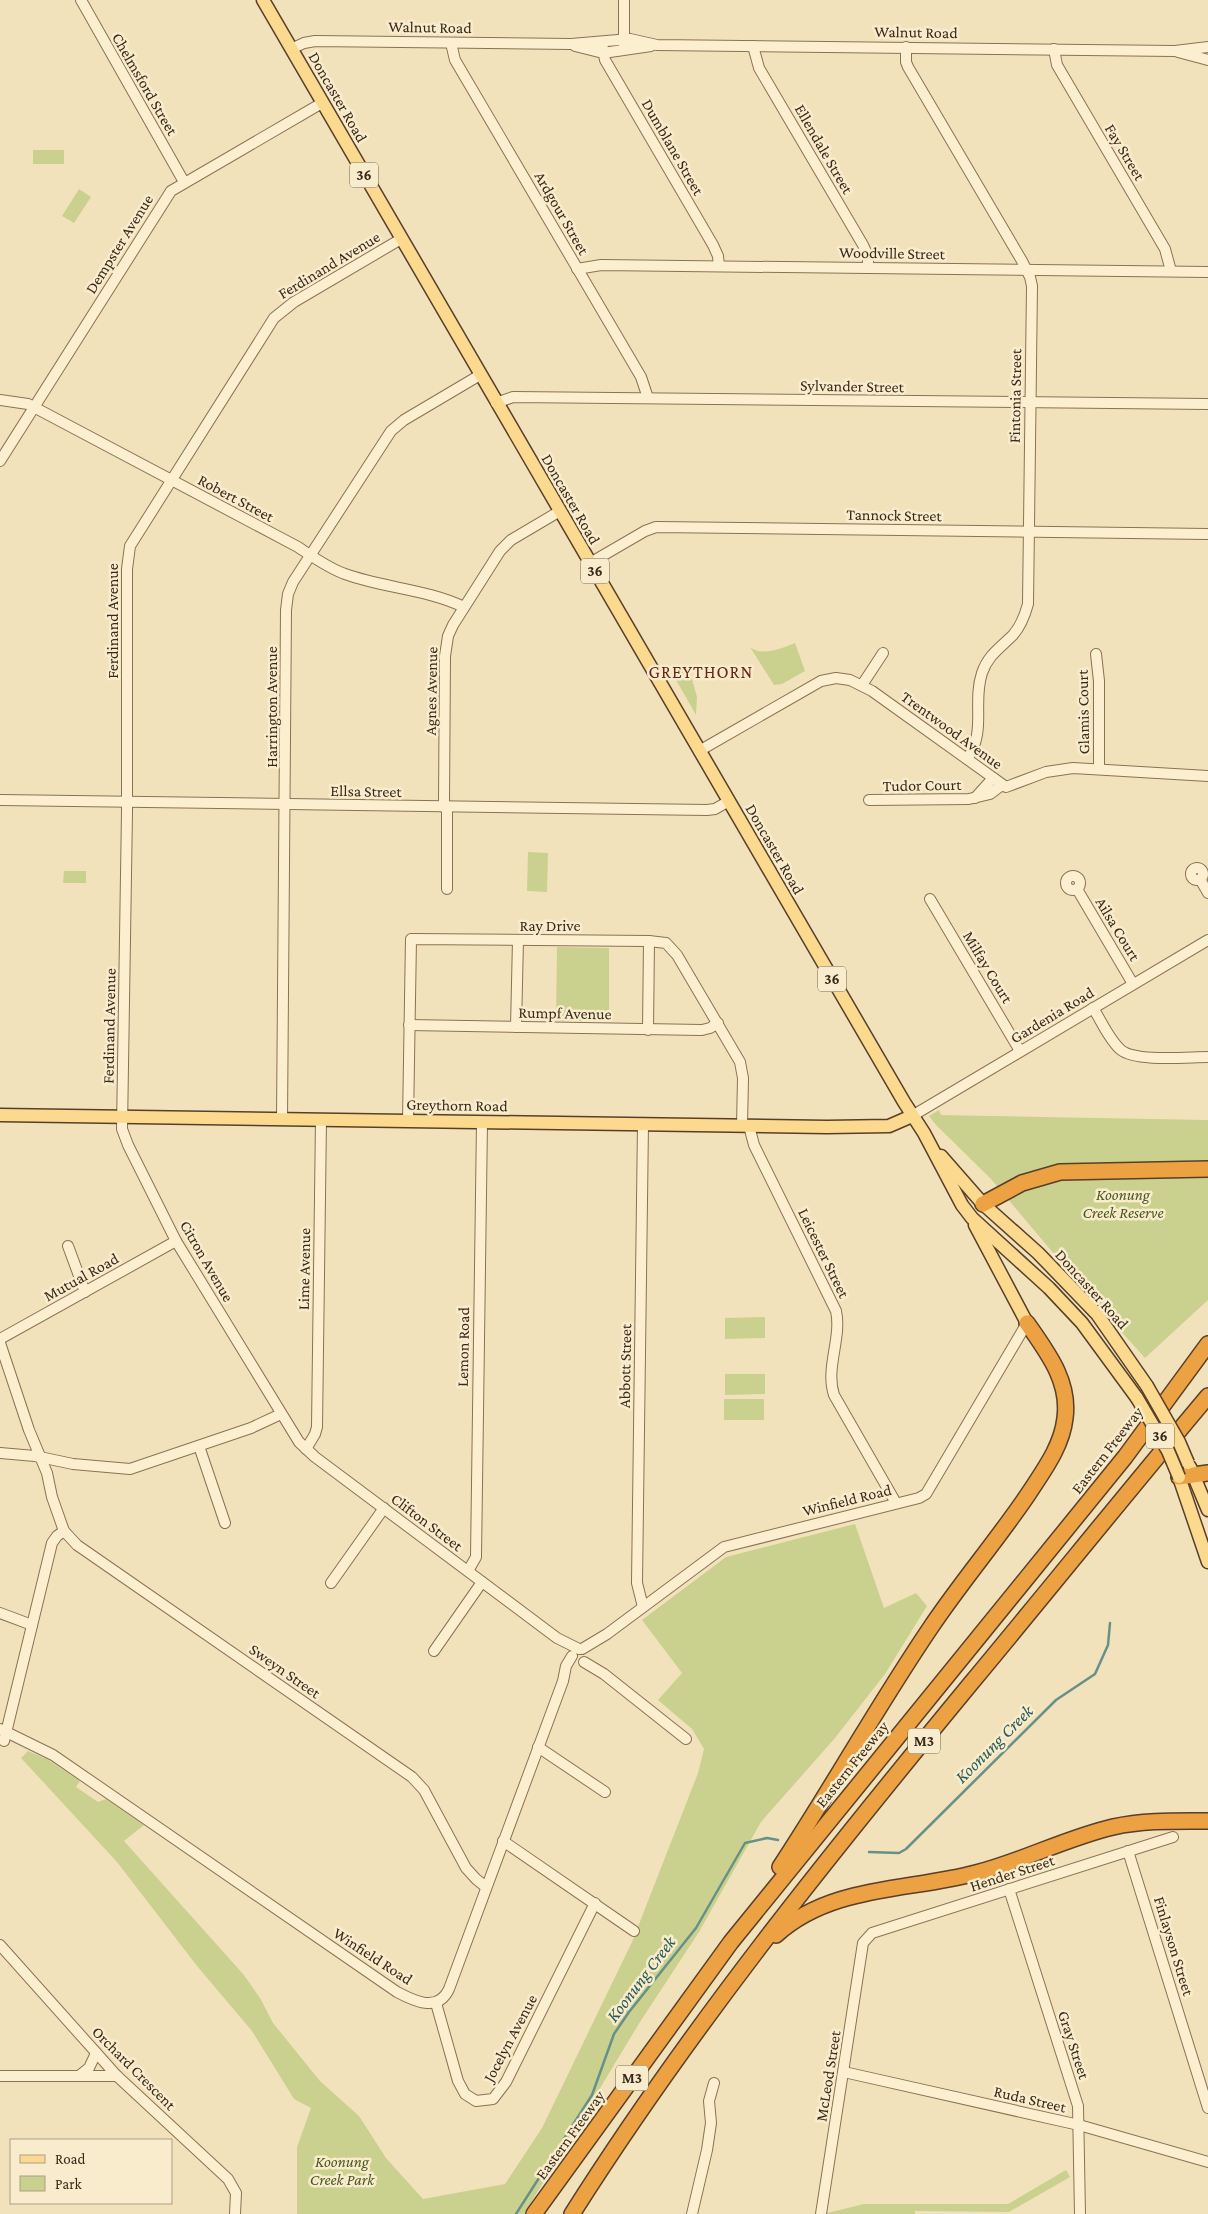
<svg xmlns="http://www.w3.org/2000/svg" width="1208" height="2214" font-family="'Crimson Pro',serif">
<rect width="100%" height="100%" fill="#f2e2bc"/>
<g fill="#cad18f">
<rect x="33" y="150" width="31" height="14"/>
<polygon points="79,189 91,197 74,223 62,216"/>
<path d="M 795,643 L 805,671 L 782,684 L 774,685 L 750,647 C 761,657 783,648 795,643 Z"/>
<polygon points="680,670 690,672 697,697 696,715 671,671"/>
<polygon points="528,852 548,853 547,892 527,891"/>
<polygon points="64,871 86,871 86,883 63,883"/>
<polygon points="557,947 609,948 609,1021 556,1021"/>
<polygon points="939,1110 941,1115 1208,1120 1208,1300 1145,1358 1091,1298 991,1179 936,1125 929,1116"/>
<polygon points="765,1317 765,1338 725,1339 725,1318"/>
<polygon points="725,1374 765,1374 765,1394 725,1395"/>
<rect x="724" y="1399" width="40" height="21"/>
<polygon points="855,1524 884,1608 916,1593 927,1606 885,1674 835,1738 761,1822 699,1932 640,2022 524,2214 297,2214 297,2147 311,2108 294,2099 252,2031 197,1966 117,1862 21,1758 28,1751 47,1759 80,1781 76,1787 98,1802 106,1799 144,1825 124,1841 244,1975 260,1998 273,2023 320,2081 359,2116 386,2158 423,2199 505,2184 542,2128 632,1942 698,1773 704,1749 692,1729 658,1700 682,1673 642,1620 726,1557"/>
<polygon points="1066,2170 1070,2177 1009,2212 915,2211 915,2214 823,2214 864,2204 1008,2204"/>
</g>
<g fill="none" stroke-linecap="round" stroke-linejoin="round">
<g stroke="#679187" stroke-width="2.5">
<polyline points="869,1852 899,1853 906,1849 1056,1700 1095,1674 1108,1645 1110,1623"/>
<polyline points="516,2214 592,2095 614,2034 629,2012 696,1928 745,1843 767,1838 778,1840"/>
</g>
<defs>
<g id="minor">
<polyline points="81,0 184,182"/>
<polyline points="451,43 455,60 641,377 648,398"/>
<polyline points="602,43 605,60 713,245 718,256 719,266"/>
<polyline points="624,44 624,0"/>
<polyline points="575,46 603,53 651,46"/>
<polyline points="753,46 759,68 863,245 868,256 868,268"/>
<path d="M 906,47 L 906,62 L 908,67 L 1022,261 L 1030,277 L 1032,286 L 1028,604 C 1025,615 1021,626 1013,635 C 1000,648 988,655 982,673 C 972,703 987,731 967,759"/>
<polyline points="291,49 304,43 315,41 571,44 630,39 657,45 1175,51 1208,47"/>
<polyline points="1054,49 1057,65 1165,249 1171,271"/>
<polyline points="1178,52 1208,60"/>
<polyline points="401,239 294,302 274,318 130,546 127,569 127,811 122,1129 128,1145 176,1241 299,1442 315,1457 557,1638 579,1649"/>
<polyline points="577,269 601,265 1208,272"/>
<path d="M 0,400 L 28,404 L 45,413 L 298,547 C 313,557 328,568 345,574 C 384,588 426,589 464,607"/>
<polyline points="496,403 513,397 1208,404"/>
<polyline points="0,461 171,191 322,103"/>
<polyline points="590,563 645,531 656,527 1208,534"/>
<polyline points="1096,654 1099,681 1099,769"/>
<polyline points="862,685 883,653"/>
<polyline points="699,751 821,681 836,678 850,680 872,691 1006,787 1046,772 1073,768 1208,776"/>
<polyline points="975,798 993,778"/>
<polyline points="0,800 707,810 715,809 729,801"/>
<polyline points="869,800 969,799 990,794 1002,785"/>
<circle cx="1197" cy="874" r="6"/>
<circle cx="1073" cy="883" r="7"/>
<polyline points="1200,879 1208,893"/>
<polyline points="447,889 447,812 444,802 445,656 448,636 453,625 500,551 511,540 560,511"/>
<polyline points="1077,889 1133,984"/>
<polyline points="930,899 1020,1051"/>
<path d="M 1093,1008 C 1101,1020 1109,1040 1121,1050 C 1136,1062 1187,1057 1208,1057"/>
<polyline points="409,1025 702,1030 710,1028 718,1023"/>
<polyline points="516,1027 518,940"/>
<polyline points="648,1030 649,941"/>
<polyline points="912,1116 1208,940"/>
<polyline points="282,1119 286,610 288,594 293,582 391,431 404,420 480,375"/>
<polyline points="408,1121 411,939 649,941 666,943 677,955 740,1062 743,1078 742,1126"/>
<path d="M 749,1126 L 754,1145 L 836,1311 C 842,1338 825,1368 834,1395 L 896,1503"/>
<polyline points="68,1246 85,1292"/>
<polyline points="0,1339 176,1241"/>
<polyline points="0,1343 29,1430 47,1473 52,1497 64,1531 77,1545 412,1777 424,1790 466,1868 476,1879 486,1887"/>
<polyline points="199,1446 225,1523"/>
<polyline points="306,1449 315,1434 317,1427 321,1120"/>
<polyline points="0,1453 35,1456 73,1464 130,1469 251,1428 281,1414"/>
<polyline points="468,1571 476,1557 482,1122"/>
<polyline points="331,1583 384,1508"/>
<polyline points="643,1607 637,1583 643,1124"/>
<polyline points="0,1613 32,1625"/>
<polyline points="582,1649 607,1634 724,1547 919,1498 926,1494 1027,1323"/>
<polyline points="434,1651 482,1582"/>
<polyline points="584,1662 604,1674 686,1739"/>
<path d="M 0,1729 L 53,1755 L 397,1992 C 414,2001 438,2013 449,1989 L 563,1681 L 566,1666 L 572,1656"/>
<polyline points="4,1741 52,1543 57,1536 64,1531"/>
<polyline points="538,1747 605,1792"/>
<polyline points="503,1841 634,1931"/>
<polyline points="1128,1851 1208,2108"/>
<polyline points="1009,1889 1078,2106 1080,2214"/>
<polyline points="0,1945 117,2076 228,2179 236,2193 235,2214"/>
<polyline points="436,2003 458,2081 465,2094 476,2101 493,2099 506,2082 595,1903"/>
<polyline points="844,2072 1079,2125 1208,2162"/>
<polyline points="0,2076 117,2076"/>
<polyline points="79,2076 89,2068 96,2053"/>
<polyline points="692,2214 707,2150 711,2123 709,2101 714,2083"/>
<polyline points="821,2214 863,1943 872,1933 1173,1837"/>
</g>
<g id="major">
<polyline points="263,0 904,1102 924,1133 962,1205 972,1218 1049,1288 1082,1323 1137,1398"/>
<polyline points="0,1115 827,1127 889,1126 912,1116"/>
<polyline points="941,1156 983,1204 1038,1253 1097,1314 1147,1386"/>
<polyline points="975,1225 1027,1323"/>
<polyline points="1190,1467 1208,1510"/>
<polyline points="1179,1477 1208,1562"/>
</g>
<g id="highway">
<polyline points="983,1204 1022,1183 1060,1172 1208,1169"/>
<polyline points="1179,1477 1208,1473"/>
<path d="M 780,1867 C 832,1788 878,1705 931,1627 C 962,1581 998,1539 1029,1493 C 1044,1470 1062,1446 1065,1418 C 1070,1381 1047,1352 1027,1323"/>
<path d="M 776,1935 C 831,1885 909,1891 976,1873 C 1023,1861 1066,1838 1113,1827 C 1144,1820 1176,1821 1208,1821"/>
<polyline points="534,2214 731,1942 1125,1457 1208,1344"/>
<path d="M 572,2214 C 691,2026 831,1853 972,1682 C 1051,1587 1128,1491 1208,1396"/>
</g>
</defs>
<use href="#minor" stroke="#8c7154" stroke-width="12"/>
<use href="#major" stroke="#583f29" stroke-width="15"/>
<use href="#highway" stroke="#583f29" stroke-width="18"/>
<use href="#minor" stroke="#fcefd0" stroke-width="10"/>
<use href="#major" stroke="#fbd98f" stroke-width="12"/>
<use href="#highway" stroke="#eca142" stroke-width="15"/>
<defs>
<g id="major-bridge">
<polyline points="1147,1386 1179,1442 1188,1463"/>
<polyline points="1137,1398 1168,1451 1179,1477"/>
</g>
</defs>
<use href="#major-bridge" stroke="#583f29" stroke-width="15" stroke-linecap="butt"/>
<use href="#major-bridge" stroke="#fbd98f" stroke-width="12"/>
</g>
<g text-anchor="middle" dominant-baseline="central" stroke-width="5" stroke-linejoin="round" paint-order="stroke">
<g fill="#f9eccc" stroke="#73644f" stroke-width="1">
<rect x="350" y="162.5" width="28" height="25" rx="4"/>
<rect x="581" y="558.5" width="28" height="25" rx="4"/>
<rect x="818" y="966.5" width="28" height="25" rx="4"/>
<rect x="1146" y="1423.5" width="28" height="25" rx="4"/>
<rect x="908" y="1728.5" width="32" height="25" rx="4"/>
<rect x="616" y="2065.5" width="32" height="25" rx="4"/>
</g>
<g font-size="15" font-weight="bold" fill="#39291a">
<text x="364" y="175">36</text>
<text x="595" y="571">36</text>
<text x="832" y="979">36</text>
<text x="1160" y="1436">36</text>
<text x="924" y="1741">M3</text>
<text x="632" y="2078">M3</text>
</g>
<g font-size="16" fill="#39291a" stroke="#f9eccc">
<text transform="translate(430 27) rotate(1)">Walnut Road</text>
<text transform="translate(916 32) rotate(1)">Walnut Road</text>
<text transform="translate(145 84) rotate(60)">Chelmsford Street</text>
<text transform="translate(338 97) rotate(60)">Doncaster Road</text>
<text transform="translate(673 147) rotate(60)">Dumblane Street</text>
<text transform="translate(824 149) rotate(60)">Ellendale Street</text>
<text transform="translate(1125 152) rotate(59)">Fay Street</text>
<text transform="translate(562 213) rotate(60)">Ardgour Street</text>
<text transform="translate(119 244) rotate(-58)">Dempster Avenue</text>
<text transform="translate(892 253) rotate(1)">Woodville Street</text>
<text transform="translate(329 265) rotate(-31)">Ferdinand Avenue</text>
<text transform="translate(852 386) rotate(1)">Sylvander Street</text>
<text transform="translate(1015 396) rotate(-89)">Fintonia Street</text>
<text transform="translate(236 498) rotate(28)">Robert Street</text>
<text transform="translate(571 499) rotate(60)">Doncaster Road</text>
<text transform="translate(894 515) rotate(1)">Tannock Street</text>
<text transform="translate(112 621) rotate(-90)">Ferdinand Avenue</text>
<text transform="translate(431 691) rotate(-89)">Agnes Avenue</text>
<text transform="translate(271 707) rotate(-90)">Harrington Avenue</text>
<text transform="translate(1083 712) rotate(-91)">Glamis Court</text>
<text transform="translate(952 730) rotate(36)">Trentwood Avenue</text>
<text transform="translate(922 785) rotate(-1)">Tudor Court</text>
<text transform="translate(366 791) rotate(1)">Ellsa Street</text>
<text transform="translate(775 849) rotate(60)">Doncaster Road</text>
<text x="550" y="925">Ray Drive</text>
<text transform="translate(1118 929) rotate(59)">Ailsa Court</text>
<text transform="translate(988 967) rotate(59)">Milfay Court</text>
<text transform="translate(565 1013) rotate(1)">Rumpf Avenue</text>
<text transform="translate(1052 1015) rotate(-31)">Gardenia Road</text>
<text transform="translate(109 1026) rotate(-89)">Ferdinand Avenue</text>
<text transform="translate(457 1105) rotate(1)">Greythorn Road</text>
<text transform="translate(824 1253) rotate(64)">Leicester Street</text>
<text transform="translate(207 1261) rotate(60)">Citron Avenue</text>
<text transform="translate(304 1269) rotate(-89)">Lime Avenue</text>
<text transform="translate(81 1277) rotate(-29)">Mutual Road</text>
<text transform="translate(1092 1289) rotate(48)">Doncaster Road</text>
<text transform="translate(463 1347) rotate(-89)">Lemon Road</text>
<text transform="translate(625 1366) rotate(-89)">Abbott Street</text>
<text transform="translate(1107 1450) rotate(-52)">Eastern Freeway</text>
<text transform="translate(847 1500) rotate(-14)">Winfield Road</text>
<text transform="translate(427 1522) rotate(37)">Clifton Street</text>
<text transform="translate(285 1671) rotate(35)">Sweyn Street</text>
<text transform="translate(852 1764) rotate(-51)">Eastern Freeway</text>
<text transform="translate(1012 1873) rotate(-18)">Hender Street</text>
<text transform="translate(1174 1946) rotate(73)">Finlayson Street</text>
<text transform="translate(373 1956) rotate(33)">Winfield Road</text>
<text transform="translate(510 2038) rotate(-62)">Jocelyn Avenue</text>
<text transform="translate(1074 2045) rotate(72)">Gray Street</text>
<text transform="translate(134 2068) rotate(45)">Orchard Crescent</text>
<text transform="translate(828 2076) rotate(-81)">McLeod Street</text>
<text transform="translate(1030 2099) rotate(13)">Ruda Street</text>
<text transform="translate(570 2135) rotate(-54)">Eastern Freeway</text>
</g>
<g font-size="16" font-style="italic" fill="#49581e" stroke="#f9eccc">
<text x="1123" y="1194">Koonung<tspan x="1123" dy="18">Creek Reserve</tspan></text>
<text x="342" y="2161">Koonung<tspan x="342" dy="18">Creek Park</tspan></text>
</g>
<g font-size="18" letter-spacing="1" fill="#6a2715" stroke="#f9eccc">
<text x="701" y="672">GREYTHORN</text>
</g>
<g font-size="18" font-style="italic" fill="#285b57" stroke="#f9eccc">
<text transform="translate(994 1744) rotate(-45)">Koonung Creek</text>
<text transform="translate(641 1979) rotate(-53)">Koonung Creek</text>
</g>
</g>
<rect x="10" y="2139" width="162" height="65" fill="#f9eccc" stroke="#ac9e85"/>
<rect x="20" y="2155" width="25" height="8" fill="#fbd98f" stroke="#ac9e85"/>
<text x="55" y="2164" font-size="15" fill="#39291a">Road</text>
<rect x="20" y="2176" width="25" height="15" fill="#cad18f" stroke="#ac9e85"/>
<text x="55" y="2189" font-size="15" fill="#39291a">Park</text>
</svg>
